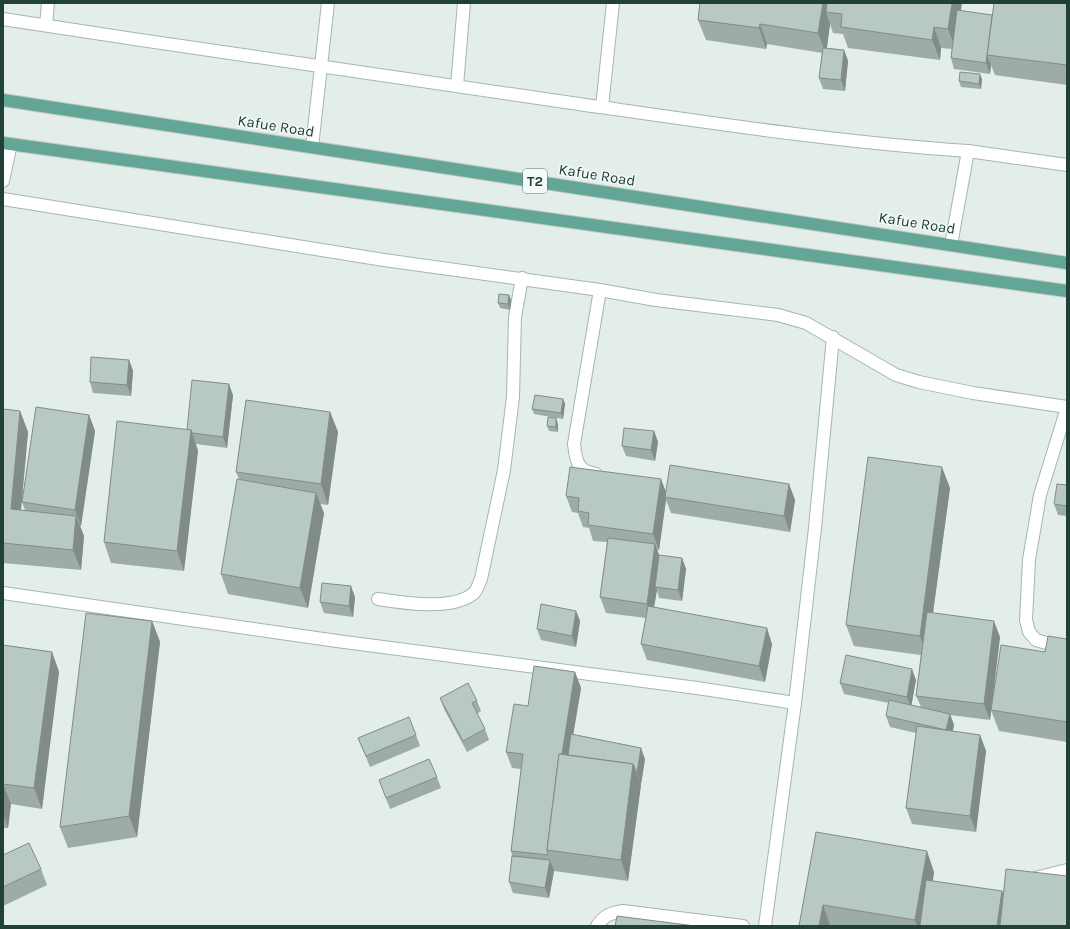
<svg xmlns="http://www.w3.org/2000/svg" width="1070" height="929" font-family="Karla,sans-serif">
<rect width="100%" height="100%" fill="#e3ede9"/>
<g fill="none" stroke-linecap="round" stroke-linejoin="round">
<defs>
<g id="minor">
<path d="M 3,19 C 190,48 377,75 565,102 C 699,121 833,142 968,151"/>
<polyline points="46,25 48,3"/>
<polyline points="457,86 464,3"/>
<polyline points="602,107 613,3"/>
<polyline points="312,147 328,3"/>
<polyline points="3,181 11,144"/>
<polyline points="3,199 384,260 600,290 656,300 778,315 806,323 896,375 919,382 973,393 1067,407"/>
<polyline points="951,245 968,151 1067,165"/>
<polyline points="1067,408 1040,495 1029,560 1026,620 1029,632 1036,640 1067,649"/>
<path d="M 596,474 C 577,471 576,461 574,444 L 600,290"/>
<polyline points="3,593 337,641 697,688 795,703"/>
<path d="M 378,599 C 403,603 453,611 474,593 C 477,590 479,583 481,579 L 504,470 L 513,397 L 515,317 L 522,278"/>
<polyline points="1035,878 1067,870"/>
<path d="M 597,926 C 604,915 611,913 623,911 L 743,926"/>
<polyline points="765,926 795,703 815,528 833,337"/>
</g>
<g id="major">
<polyline points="3,100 1067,263"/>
<polyline points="3,143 1067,291"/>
</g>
</defs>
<use href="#minor" stroke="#a5b6b0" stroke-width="14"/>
<use href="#major" stroke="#c1cac7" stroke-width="14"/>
<use href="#minor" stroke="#fff" stroke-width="12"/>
<use href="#major" stroke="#64a695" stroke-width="12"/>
</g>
<g fill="#9eaca7">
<polygon points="700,3 961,11 992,15 1067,3 1067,85 995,75 991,65 990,74 954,69 951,58 952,49 941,48 940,60 848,48 843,34 833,33 830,24 827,48 844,50 848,61 845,91 823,89 819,78 822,53 767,44 766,49 706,40 698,20"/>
<polygon points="982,79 981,89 961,87 959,81"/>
<polygon points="509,295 511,300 510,310 500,308 498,303"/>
<polygon points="129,360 133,371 131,396 93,393 90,382"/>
<polygon points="233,395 227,448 196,444 198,451 184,571 111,563 104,542 187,430"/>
<polygon points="563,399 565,404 563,419 534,414 532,409"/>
<polygon points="3,409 20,411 28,432 21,510 25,510 22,502 89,415 95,431 81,526 80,526 84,536 81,570 3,563"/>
<polygon points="330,412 338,432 328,505 320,504 324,513 308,608 228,594 221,574 239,479 236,472"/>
<polygon points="558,424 558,432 549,431 547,426"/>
<polygon points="654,431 658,442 655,461 626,456 622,446"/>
<polygon points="661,479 665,492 789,484 795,500 790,532 671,513 666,500 659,550 657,550 659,556 682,558 686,569 682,601 659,598 657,590 654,607 772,644 765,682 647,660 641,644 646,618 606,613 600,597 607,542 593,541 589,528 583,527 578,513 572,512 566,496"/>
<polygon points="1067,485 1067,516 1058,515 1054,504"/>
<polygon points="950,488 933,613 1000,637 990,720 950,715 954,725 953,731 980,735 986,751 976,832 912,824 906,808 916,733 890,727 886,716 889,703 844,694 840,683 916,680 911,705 921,707 916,696 921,655 854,646 846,625"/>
<polygon points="355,597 353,617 324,613 320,602"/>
<polygon points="576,611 580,621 576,647 541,640 537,629"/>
<polygon points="152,621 160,642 137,837 68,848 60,827"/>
<polygon points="1067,639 1067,742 999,731 991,710 1045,652"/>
<polygon points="3,645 52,652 59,672 42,809 11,804 8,828 3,828"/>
<polygon points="575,672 581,688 573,735 645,759 641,784 628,881 554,871 549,898 513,893 509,882 512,856 511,851 521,769 512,768 506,752 528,706"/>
<polygon points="440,698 477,701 481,711 477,714 485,729 489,740 467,752 444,709"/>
<polygon points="416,735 420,746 370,767 358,738"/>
<polygon points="437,777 441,788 390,809 379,780"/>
<polygon points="816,832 934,872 933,881 1002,891 1003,893 1067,926 834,926 830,925 830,926 799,926"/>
<polygon points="3,855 41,869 47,885 3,906"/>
</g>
<g fill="#818c88">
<polygon points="823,3 833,3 826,12 830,24 826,54 818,33"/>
<polygon points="952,3 962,3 956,50 948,29"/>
<polygon points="992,15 987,55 991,65 990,74 986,63"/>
<polygon points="760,24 767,44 766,49 759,28"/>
<polygon points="934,27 941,48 940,60 932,40"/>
<polygon points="844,50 848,61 845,91 841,80"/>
<polygon points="980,74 982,79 981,89 979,84"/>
<polygon points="509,295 511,300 510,310 508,304"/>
<polygon points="129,360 133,371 131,396 127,385"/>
<polygon points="229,384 233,395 227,448 223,437"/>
<polygon points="563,399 565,404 563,419 561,413"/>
<polygon points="20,411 28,432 19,530 11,509"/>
<polygon points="330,412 338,432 328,505 321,484"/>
<polygon points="89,415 95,431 81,526 75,510"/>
<polygon points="556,418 558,424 558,432 556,427"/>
<polygon points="191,430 198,451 184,571 177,551"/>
<polygon points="654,431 658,442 655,461 651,450"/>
<polygon points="942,467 950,488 927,656 920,636"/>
<polygon points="661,479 667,495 665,497 666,500 659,550 653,534"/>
<polygon points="789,484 795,500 790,532 784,516"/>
<polygon points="316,493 324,513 308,608 300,588"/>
<polygon points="76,516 84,536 81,570 73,550"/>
<polygon points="655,544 661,560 655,587 657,590 652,619 647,604"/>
<polygon points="682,558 686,569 682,601 678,590"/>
<polygon points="351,586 355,597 353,617 349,606"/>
<polygon points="576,611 580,621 576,647 572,636"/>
<polygon points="152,621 160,642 137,837 129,816"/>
<polygon points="994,621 1000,637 990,720 984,704"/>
<polygon points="767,628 772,644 765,682 759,666"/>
<polygon points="52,652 59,672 42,809 34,788"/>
<polygon points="912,669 916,680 911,708 907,697"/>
<polygon points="575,672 581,688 569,760 561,759"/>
<polygon points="950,714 954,725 950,741 946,731"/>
<polygon points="980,735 986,751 976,832 970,816"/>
<polygon points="641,748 645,759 641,784 637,773"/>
<polygon points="633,764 641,785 628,881 621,860"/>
<polygon points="3,784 11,804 8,828 3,814"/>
<polygon points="927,851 934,872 925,926 917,926 915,920"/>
<polygon points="548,855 554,871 549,898 545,888 550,860"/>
<polygon points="1002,891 1008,907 1005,926 997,926"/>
<polygon points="823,905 830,925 830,926 819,926"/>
</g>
<g fill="#b8c8c2" stroke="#818c88">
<polygon points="700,3 823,3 818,33 760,24 759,28 698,20"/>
<polygon points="827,3 952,3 948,29 934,27 932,40 841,27 842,14 826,12"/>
<polygon points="994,3 1067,3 1067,65 987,55"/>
<polygon points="957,10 992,15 986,63 951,58"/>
<polygon points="823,48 844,50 841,80 819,78"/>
<polygon points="960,72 980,74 979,84 959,81"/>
<polygon points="499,294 509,295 508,304 498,303"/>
<polygon points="91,357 129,360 127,385 90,382"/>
<polygon points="192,380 229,384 223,437 192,433 191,430 187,430"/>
<polygon points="535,395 563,399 561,413 532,409"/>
<polygon points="246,400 330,412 321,484 236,472"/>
<polygon points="36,407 89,415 75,510 22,502"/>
<polygon points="3,409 20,411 11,509 76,516 73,550 3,543"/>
<polygon points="548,417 556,418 556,427 547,426"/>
<polygon points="117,421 191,430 177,551 104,542"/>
<polygon points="624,428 654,431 651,450 622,446"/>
<polygon points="868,457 942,467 920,636 846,625"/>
<polygon points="670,465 789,484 784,516 665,497"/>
<polygon points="570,467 661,479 653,534 588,525 589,513 578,511 579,498 566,496"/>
<polygon points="237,479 316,493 300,588 221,574"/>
<polygon points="1057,484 1067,485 1067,506 1054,504"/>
<polygon points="608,538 655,544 647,604 600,597"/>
<polygon points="659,555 682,558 678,590 655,587"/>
<polygon points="322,583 351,586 349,606 320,602"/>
<polygon points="541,604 576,611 572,636 537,629"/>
<polygon points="648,606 767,628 759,666 641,644"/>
<polygon points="927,612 994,621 984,704 916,696"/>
<polygon points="86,613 152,621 129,816 60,827"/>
<polygon points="1048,636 1067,639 1067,722 991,710 1001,645 1045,652"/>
<polygon points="3,645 52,652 34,788 3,784 3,787"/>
<polygon points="846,655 912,669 907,697 840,683"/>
<polygon points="534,666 575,672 562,754 559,754 547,850 548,855 511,851 523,754 506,752 514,704 528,706"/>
<polygon points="468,683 477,701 472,703 485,729 463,741 440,698"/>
<polygon points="889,700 950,714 946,730 886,716"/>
<polygon points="409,717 416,735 366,756 358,738"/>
<polygon points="917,726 980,735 970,816 906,808"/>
<polygon points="571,734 641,748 637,773 633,764 568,755"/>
<polygon points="559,754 633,764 621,860 547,850"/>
<polygon points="429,759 437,777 386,798 379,780"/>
<polygon points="816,832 927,851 915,920 823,905 819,926 799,926"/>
<polygon points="29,843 41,869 3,887 3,855"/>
<polygon points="512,856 550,860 545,888 509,882"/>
<polygon points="1006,869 1067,876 1067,926 1000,926"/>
<polygon points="926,880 1002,891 997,926 920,926"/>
<polygon points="617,916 695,926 615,926"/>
</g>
<g text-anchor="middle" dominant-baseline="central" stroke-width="3" stroke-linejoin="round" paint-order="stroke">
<rect fill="#f3faf7" stroke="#607871" stroke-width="1" x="523" y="169" width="24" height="24" rx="3"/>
<g font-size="14" font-weight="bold" fill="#214038">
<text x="535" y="181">T2</text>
</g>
<g font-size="15" fill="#214038" stroke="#f3faf7">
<text transform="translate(276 126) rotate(9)">Kafue Road</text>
<text transform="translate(597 175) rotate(9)">Kafue Road</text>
<text transform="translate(917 223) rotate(9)">Kafue Road</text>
</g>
</g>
<rect width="1070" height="929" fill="none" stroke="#214038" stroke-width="8"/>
</svg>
